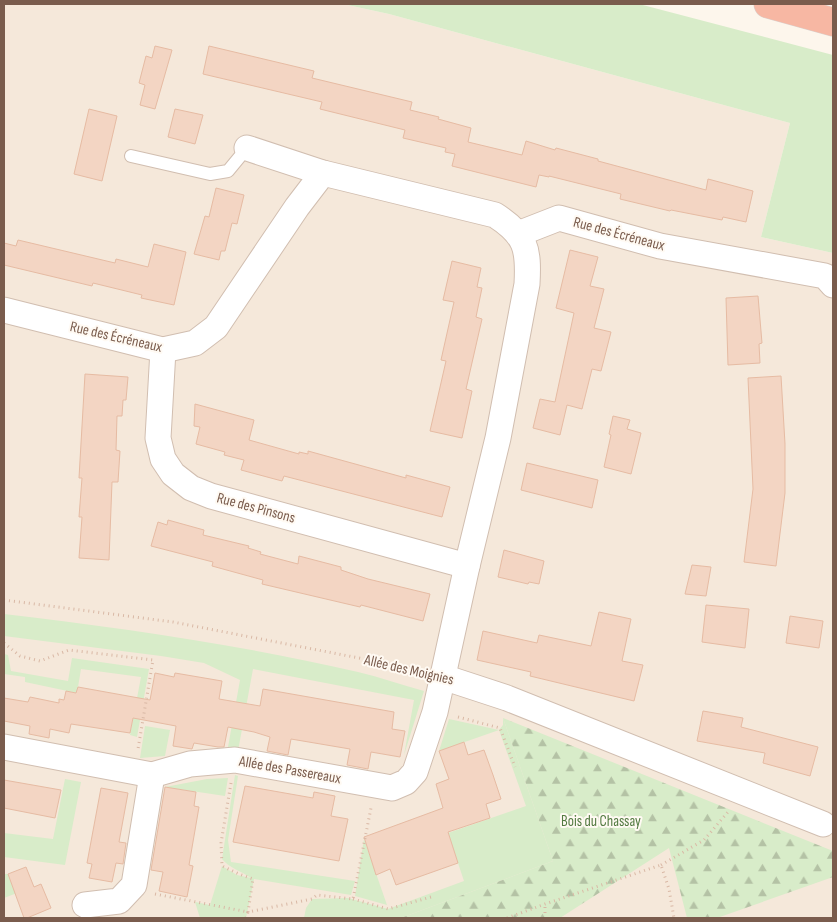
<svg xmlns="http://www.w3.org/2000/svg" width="837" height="922" font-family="'Sofia Sans Condensed',sans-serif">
<defs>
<pattern id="forest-firs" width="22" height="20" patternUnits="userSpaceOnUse" patternTransform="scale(1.25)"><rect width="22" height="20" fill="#d8ecc9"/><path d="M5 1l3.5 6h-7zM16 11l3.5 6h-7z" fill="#b4c2a5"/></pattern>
</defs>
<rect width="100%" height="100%" fill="#fdf6ec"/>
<polygon fill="#f5e8da" points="4,4 343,4 389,14 790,123 761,237 833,253 833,918 4,918"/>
<g fill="#d8ecc9">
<polygon points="343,4 639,4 833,55 833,253 761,237 790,123 389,14"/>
<path d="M 4,614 C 123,628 241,645 358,672 C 380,677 402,685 424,691 L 404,755 L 414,700 L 253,669 L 238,751 L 228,747 L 240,680 L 204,663 L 161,656 L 4,636 Z"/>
<polygon points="4,654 8,655 11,671 68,681 72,658 149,669 137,737 130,735 141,677 81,669 77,693 25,682 25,677 4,674"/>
<polygon points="503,718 553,861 401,918 304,918 306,908 312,899 348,898 388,909 464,881 448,833 526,806 499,730 439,751 449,719 499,730 503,725"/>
<polygon points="145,726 170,730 165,756 140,758"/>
<path d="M 235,775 L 238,776 L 228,840 L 231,862 L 355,881 L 351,895 L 254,879 L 246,918 L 200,918 L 195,902 L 210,905 L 222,866 L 237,875 L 251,878 C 241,871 229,868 222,859 Z"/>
<polygon points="228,778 225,796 165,787 207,779"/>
<polygon points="65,779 81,782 65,865 4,857 4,833 53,839"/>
<polygon points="364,839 387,905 355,896"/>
<polygon points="4,874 8,874 17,893 4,898"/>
</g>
<polygon fill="url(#forest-firs)" points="503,718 833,851 833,877 717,918 687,918 669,848 560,918 401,918 553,861"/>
<g fill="#f3d5c3" stroke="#e6bba3">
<polygon points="155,46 172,50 155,109 140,105 145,85 139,83 146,56 152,58"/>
<polygon points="209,46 314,71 312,78 412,102 410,110 439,117 438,119 471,128 468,142 522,155 526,141 555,150 556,148 598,159 598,161 706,190 708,179 753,191 746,222 723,217 722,220 671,210 670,211 620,199 621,194 549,176 549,177 539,175 536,187 452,166 455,154 445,152 446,148 403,138 405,130 320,109 322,102 203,74"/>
<polygon points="89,109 117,116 102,181 74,174"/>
<polygon points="175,109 203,115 195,144 168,137"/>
<polygon points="216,188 244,195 237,224 232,223 225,251 221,251 219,260 194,254 205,216 209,217"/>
<polygon points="18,240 115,263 116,259 148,267 154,244 186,252 174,305 141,298 142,295 93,283 92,286 4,265 4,243 16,246"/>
<polygon points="570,250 598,257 590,286 604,289 594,328 611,332 601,371 592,369 582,409 567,405 560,435 533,428 540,399 555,402 574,313 556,308"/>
<polygon points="452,261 481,268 477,287 482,288 476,317 482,319 466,389 472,391 462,438 430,431 446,361 441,360 454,302 443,300"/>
<polygon points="758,296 762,343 759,344 760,363 728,365 726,298"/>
<polygon points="85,374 128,377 126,400 123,400 122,416 117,416 116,450 120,451 118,482 112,482 109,560 79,558 82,517 79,517 82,478 79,478"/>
<polygon points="781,376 785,444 785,493 776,566 744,562 753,489 748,378"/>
<polygon points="195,404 254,420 249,440 299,454 299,452 308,454 308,451 406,478 406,475 450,487 442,517 284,476 282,481 241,470 244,460 224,455 225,452 196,444 200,427 194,426"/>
<polygon points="613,416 630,420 627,429 641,433 631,474 604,467 611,435 609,434"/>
<polygon points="527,463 598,480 592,508 521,490"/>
<polygon points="168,520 204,530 203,535 249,546 248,548 261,552 260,554 298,564 299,556 341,567 341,570 368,579 430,594 423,621 361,605 360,607 262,584 263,580 212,566 213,562 151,546 158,522 167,525"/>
<polygon points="504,550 544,561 539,584 529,582 528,584 498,577"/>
<polygon points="692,565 711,567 706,596 685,594"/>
<polygon points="706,605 749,609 745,648 702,642"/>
<polygon points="599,612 631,619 622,661 643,665 634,701 530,676 531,672 477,660 483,631 537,643 539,635 591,646"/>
<polygon points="790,616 823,621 819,648 786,643"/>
<polygon points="155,673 174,677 175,673 222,681 219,699 260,706 263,689 394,712 392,729 405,731 400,757 371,752 368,769 347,765 350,749 291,739 288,755 267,751 270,737 254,732 228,727 224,747 218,747 194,743 192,749 173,746 176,726 133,718 130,733 71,724 69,733 50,729 49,738 29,734 30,726 4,721 4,698 28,702 30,697 59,703 59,699 64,700 66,691 76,693 78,687 150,700"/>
<polygon points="703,711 743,718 741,727 818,747 810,776 763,763 765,753 697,741"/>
<polygon points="464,742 468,755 484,750 493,775 501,799 486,804 490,818 448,832 458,863 396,885 390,869 376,875 364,837 443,808 436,784 449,779 439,751"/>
<polygon points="4,780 61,790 55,818 4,808"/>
<polygon points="245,786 313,798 314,792 335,796 331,816 348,819 339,861 233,842"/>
<polygon points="165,787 196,792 194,806 199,807 189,865 193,866 187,897 159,891 163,872 151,870"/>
<polygon points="101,788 128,793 119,842 126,843 123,864 116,863 112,882 89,878 92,864 87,863"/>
<polygon points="26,867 34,887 41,884 51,908 27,918 24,918 8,874"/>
</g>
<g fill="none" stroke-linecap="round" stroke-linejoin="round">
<defs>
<polyline id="lane" points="131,156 210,174 228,171 247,148"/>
<g id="street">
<polyline points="518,234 559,218 660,246 825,276 833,285"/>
<polyline points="4,310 163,350 195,343 216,327 297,207 323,173"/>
<polyline points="163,350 158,438 163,459 173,474 191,488 211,496 467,566"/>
<polyline points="443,677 507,698 823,824"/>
<path d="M 4,747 L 152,775 L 190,764 L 235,760 L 392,788 L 406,782 L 415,772 L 435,712 L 467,566 L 498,438 L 527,284 C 529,248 526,235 495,215 L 323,173 L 247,148"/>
<polyline points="85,905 119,901 134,885 152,775"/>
</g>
<polyline id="highway" points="768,4 833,22"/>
</defs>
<use href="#lane" stroke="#d1beb0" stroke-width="14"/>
<use href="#street" stroke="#d1beb0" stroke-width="27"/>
<use href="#highway" stroke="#dad1cd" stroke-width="29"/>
<g stroke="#d9b8a5" stroke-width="3" stroke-dasharray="1 4" stroke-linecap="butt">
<polyline points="4,600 173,622 421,670"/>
<polyline points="4,643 20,656 40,661 69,650 153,660 138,749"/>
<polyline points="458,717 500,728 515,767"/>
<polyline points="231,783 221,843 222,866 239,874 253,879 248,912 312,899 317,895 353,899 371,808"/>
<polyline points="661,865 704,840 728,812"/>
<polyline points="155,894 248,912 246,918"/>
<polyline points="353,899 388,909 431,897"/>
<polyline points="507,918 545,904 661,865 669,889 674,918"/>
<polyline points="545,918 545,904"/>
</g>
<use href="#lane" stroke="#fff" stroke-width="12"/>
<use href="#street" stroke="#fff" stroke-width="25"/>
<use href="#highway" stroke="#f7b7a3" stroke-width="28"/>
</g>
<g text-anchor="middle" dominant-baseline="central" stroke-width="4" stroke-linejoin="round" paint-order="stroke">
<g font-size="15" fill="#7a5c4d" stroke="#fffaf3">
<text transform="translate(619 234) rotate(15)">Rue des Écréneaux</text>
<text transform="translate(116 337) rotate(13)">Rue des Écréneaux</text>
<text transform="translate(256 508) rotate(15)">Rue des Pinsons</text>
<text transform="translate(409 670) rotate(13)">Allée des Moignies</text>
<text transform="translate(290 770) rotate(10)">Allée des Passereaux</text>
</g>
<g font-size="15" fill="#537a41" stroke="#fffaf3">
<text x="601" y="821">Bois du Chassay</text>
</g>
</g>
<rect width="837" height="922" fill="none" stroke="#7a5c4d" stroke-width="10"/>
</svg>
